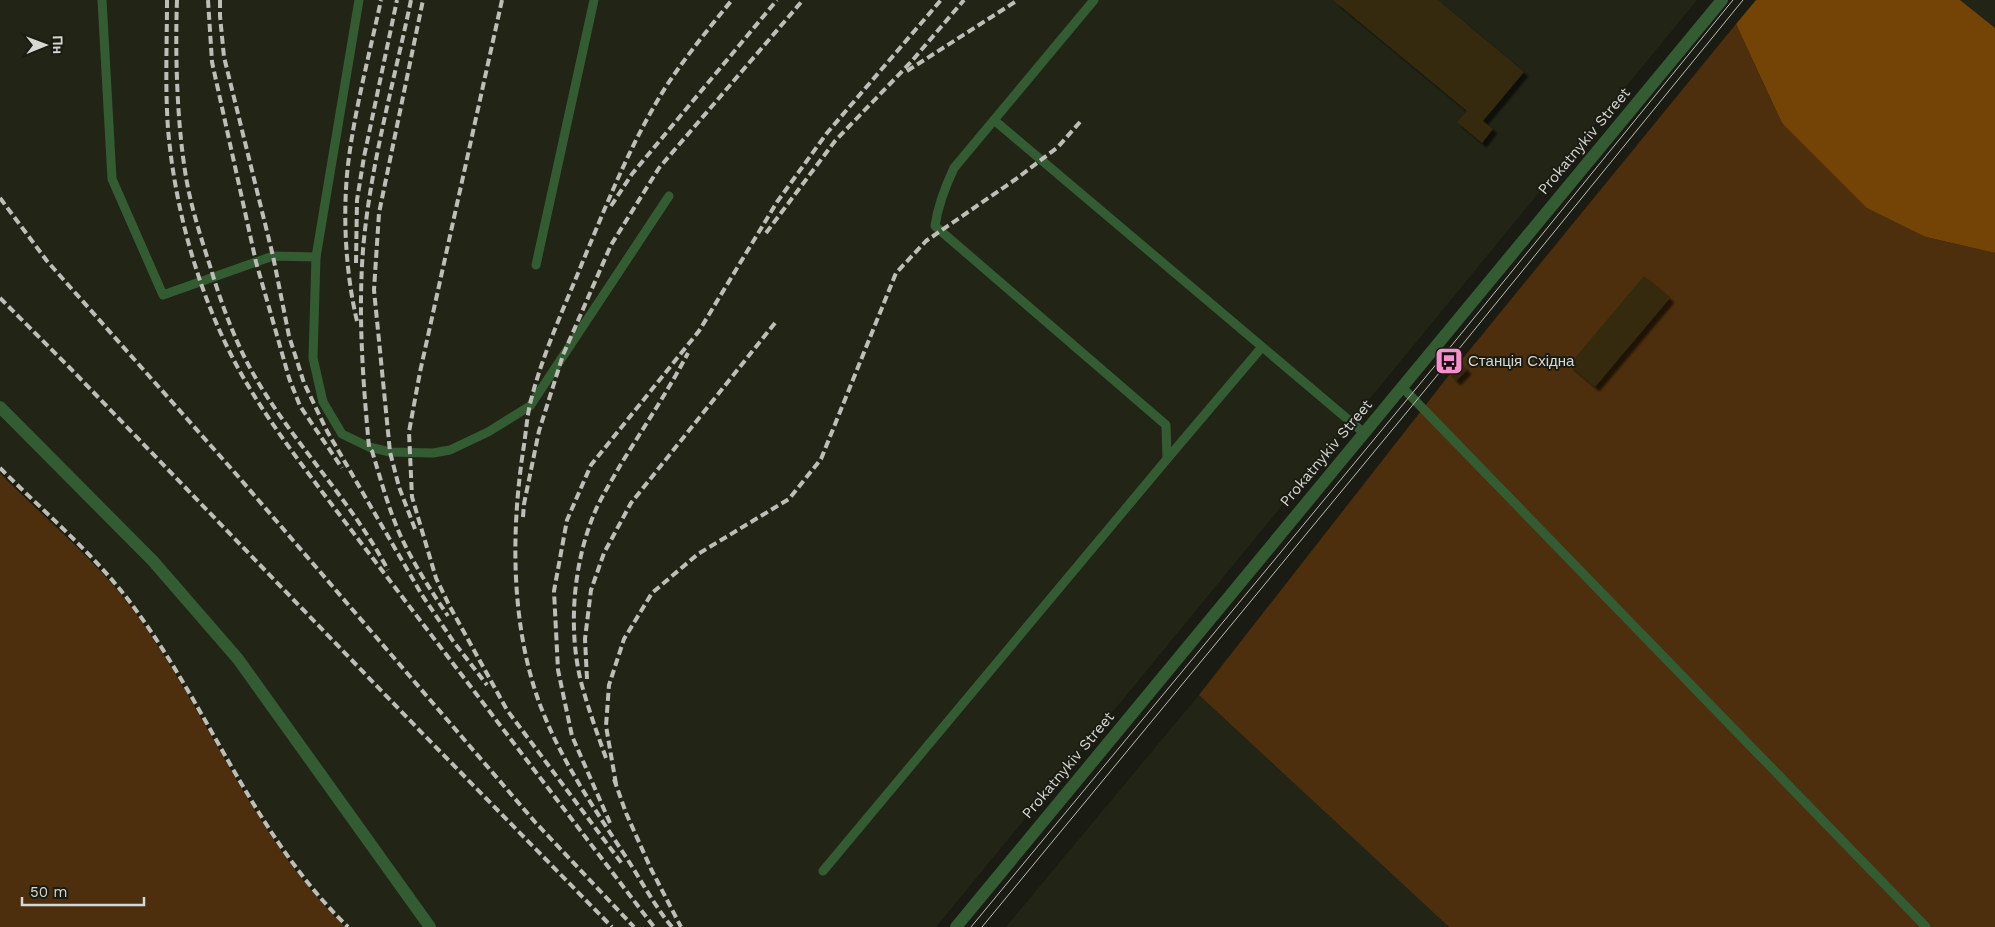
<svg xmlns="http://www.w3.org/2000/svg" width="1995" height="927" font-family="'Work Sans',sans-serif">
<defs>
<filter id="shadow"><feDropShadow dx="4.5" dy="4.5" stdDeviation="1" flood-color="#0009"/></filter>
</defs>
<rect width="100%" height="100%" fill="#1a1c13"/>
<g fill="#222516">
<polygon points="0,0 1697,0 936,927 348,927 329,908 294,865 263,820 183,683 138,613 100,565 0,469"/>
<polygon points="1960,0 1995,0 1995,28"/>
<polygon points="1199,695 1449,927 1006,927"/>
</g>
<g fill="#4d2f0d">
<polygon points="1736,24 1782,123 1926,237 1995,253 1995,927 1449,927 1199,695 1446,379"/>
<path d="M 0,473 C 46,520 99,562 137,615 C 210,717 254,838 345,927 L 0,927 Z"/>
</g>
<polygon fill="#734405" points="1756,0 1960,0 1995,28 1995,253 1926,237 1867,208 1782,123 1736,24"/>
<g fill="#342a0c" filter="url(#shadow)">
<polygon points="1333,0 1438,0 1524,72 1483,121 1493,129 1482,143 1457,122 1467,111"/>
<polygon points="1644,276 1670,298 1595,387 1569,365"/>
<polygon points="1462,364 1467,370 1456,381 1451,376"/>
</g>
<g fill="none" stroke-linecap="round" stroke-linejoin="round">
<g stroke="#345c32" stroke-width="9">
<polyline points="102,0 112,179 163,295 273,256 316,257 359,0"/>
<polyline points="994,120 1364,433"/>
<polyline points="316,257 313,358 323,402 342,434 369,447 390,452 433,453 450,450 488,432 530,406 669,196"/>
<polyline points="536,265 594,0"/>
<polyline points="1402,387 1926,927"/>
<polyline points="1167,459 1262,347"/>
<path d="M 823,871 L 1167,459 L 1166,425 L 935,226 C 938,205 945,187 954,168 L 1094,0"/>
</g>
<g stroke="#345c32" stroke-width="12">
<polyline points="0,407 153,561 238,659 430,927"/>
<polyline points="956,927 1722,0"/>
</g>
<g stroke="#bdbeb8" stroke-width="1">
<polyline points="971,927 1443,356 1733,0"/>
<polyline points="982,927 1449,361 1743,0"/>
</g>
<g stroke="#bdbeb8" stroke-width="4" stroke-dasharray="8 4" stroke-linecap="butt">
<path d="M 167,0 C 167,43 165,86 168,129 C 175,210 199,296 238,368 C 262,412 293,453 323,493 L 654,927"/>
<path d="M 177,0 C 175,55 177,124 186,177 C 192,213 204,246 214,279 C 226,317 240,353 261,387 C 300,450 353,504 388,570"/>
<polyline points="208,0 212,62 256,262 278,339 289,378 300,406 342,468"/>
<polyline points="220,0 220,16 224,57 273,256 289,336 304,383 327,431 422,595 453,641 487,685"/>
<path d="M 411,0 C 394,82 370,166 363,250 C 358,316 363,381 369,447 L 372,451 C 381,480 389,511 402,539 C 415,566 431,591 448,616"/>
<polyline points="502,0 420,372 409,432 412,497 436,578 449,605 507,710 623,865"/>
<polyline points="907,71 1018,0"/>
<polyline points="0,198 47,261 236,474 535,822 634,927"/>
<polyline points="611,206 632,174 777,0"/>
<polyline points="766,233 835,141 911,62 964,0"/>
<polyline points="356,263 357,200 364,157 397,0"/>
<polyline points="0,298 70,368 424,735 612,927"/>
<path d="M 357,321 C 345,271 342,208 349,157 C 356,104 370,52 381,0"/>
<path d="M 0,468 C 47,515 100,559 138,613 C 212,715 256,838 348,927"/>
<polyline points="523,517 524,504 539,431 563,355 611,245 659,168 803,0"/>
<polyline points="415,529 399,487 390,452 374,290 379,213 423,0"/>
<polyline points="587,679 585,639 591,590 604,553 631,503 775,323"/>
<path d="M 606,758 C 597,733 588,708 581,682 C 568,629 573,565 594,514 C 601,497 612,480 621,464 C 644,427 668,391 688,353"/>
<polyline points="614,779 626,813 651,869 681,927"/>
<polyline points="616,784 606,726 609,685 624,639 652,593 698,554 789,499 821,459 896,273 926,241 1016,179 1058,147 1080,122"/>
<polyline points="610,823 572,736 558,670 554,591 567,520 591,465 699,331 777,202 827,133 941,0"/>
<path d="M 672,927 C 653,904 640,878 624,854 C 596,811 567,769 547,722 C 510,638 510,533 524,445 C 526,431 527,418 530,404 C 542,355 564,308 583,261 C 608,201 632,140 667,85 C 687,55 709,28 732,0"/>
</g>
</g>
<defs>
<symbol id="bus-square" viewBox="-11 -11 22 22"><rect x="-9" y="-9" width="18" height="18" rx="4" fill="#f98fca" stroke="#1a1c13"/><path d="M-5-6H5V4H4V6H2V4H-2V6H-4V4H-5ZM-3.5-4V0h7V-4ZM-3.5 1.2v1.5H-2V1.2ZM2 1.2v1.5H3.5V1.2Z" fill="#111"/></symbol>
</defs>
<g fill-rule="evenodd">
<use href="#bus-square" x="1433" y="345" width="32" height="32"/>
</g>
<g text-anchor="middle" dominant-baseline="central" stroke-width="4" stroke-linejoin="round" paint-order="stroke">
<g font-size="15" fill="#d7d8d2" stroke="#1a1c13">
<text transform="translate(1584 141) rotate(-50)">Prokatnykiv Street</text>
<text transform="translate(1326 453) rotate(-50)">Prokatnykiv Street</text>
<text transform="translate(1068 765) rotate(-50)">Prokatnykiv Street</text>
</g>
<g font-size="15" fill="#d7d8d2" stroke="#1a1c13" text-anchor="start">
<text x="1468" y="361">Станція Східна</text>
</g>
</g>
<g transform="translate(45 45) rotate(89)" stroke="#1a1c13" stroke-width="4" paint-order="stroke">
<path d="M0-4L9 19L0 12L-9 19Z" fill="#d7d8d2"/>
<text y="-8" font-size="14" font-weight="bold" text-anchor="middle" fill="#d7d8d2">Пн</text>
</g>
<path d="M22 897v8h122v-8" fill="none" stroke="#d7d8d2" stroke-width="2.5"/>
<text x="30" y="897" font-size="15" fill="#d7d8d2" stroke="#1a1c13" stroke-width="4" paint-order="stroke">50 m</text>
</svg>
